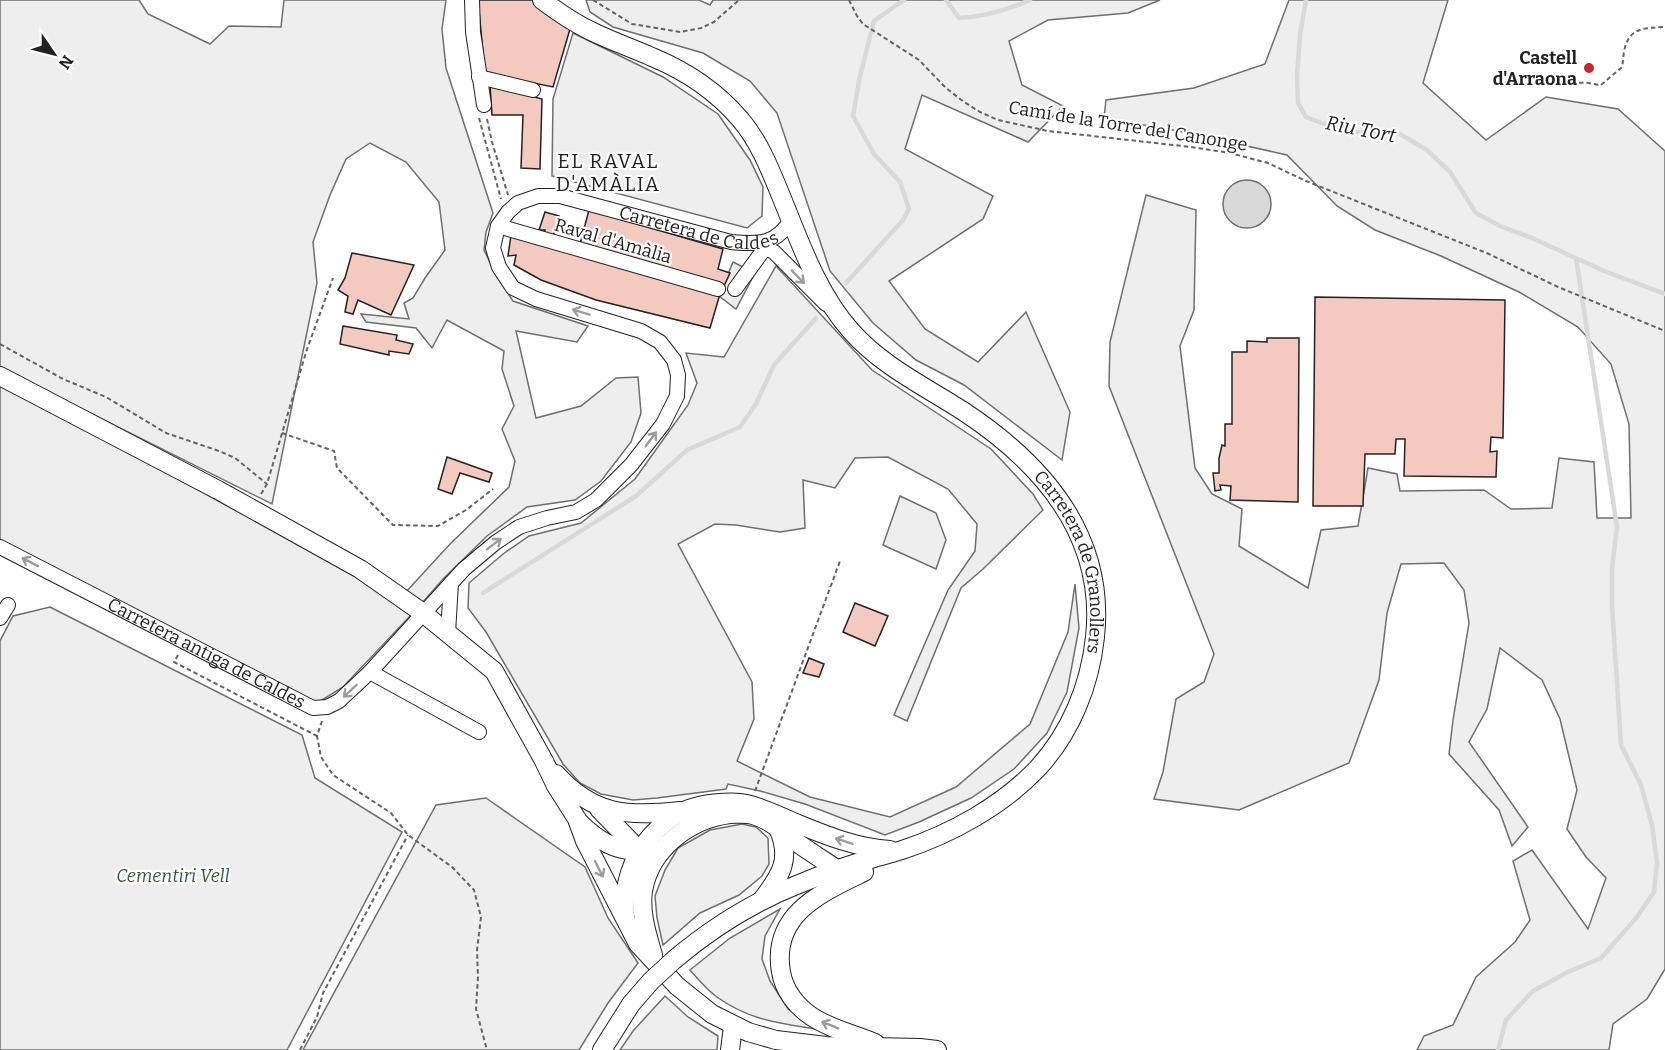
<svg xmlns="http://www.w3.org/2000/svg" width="1665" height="1050" font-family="Bitter,serif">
<rect width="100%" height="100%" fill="#fff"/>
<g fill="#eee" stroke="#6f6f6f" stroke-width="1.5">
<polygon points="0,0 139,0 148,14 210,44 229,26 281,27 284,0 446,0 442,29 446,68 493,213 486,232 484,250 497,277 513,301 588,326 577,342 516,331 536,418 581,406 616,378 638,377 641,413 631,442 601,481 575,500 527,507 487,536 443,579 423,602 405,593 450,544 509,487 515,461 502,429 514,406 502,369 504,351 447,320 432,348 416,328 366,322 361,314 409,319 404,303 413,298 425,278 445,250 439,202 406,162 370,143 346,159 330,195 313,242 317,283 272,504 0,368"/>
<polygon points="586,0 699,0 710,5 713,0 1160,0 1128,13 1048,20 1009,41 1022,85 1063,106 1028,142 922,95 905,149 993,196 983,219 889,281 925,329 978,362 1026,312 1070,412 1062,460 964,385 916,360 873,323 830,271 777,113 750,81 703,53 613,27 590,12"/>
<polygon points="1289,0 1448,0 1423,83 1486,140 1546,97 1618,109 1665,151 1665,969 1647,999 1613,1024 1609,1050 1417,1050 1424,1036 1453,1025 1476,977 1515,942 1530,920 1513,861 1532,850 1588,929 1606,878 1586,857 1567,829 1577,790 1560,719 1542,680 1500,648 1487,709 1469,742 1528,827 1512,846 1499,810 1449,754 1453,720 1469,623 1464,590 1444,563 1401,564 1387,613 1379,680 1349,763 1239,810 1154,799 1163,772 1176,699 1204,682 1214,654 1109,386 1110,342 1146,195 1196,210 1194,310 1180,346 1195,468 1212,494 1242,509 1239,546 1308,588 1321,530 1358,526 1368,468 1397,474 1400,491 1484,490 1511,509 1552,508 1559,458 1594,462 1597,518 1631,518 1629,424 1611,364 1578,327 1519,292 1441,256 1375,230 1337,206 1287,155 1189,133 1104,118 1106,100 1194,88 1265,64"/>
<polygon points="573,33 663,77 718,114 750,160 763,187 762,216 747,228 552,176 553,99"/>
<polygon points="776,266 872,370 991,449 1033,494 1043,510 983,569 961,588 907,721 894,715 948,590 975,551 977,524 948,489 888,457 855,458 835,488 803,480 805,528 780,532 736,525 715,524 678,544 752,682 754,719 737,761 810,797 890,817 956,787 1030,724 1068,632 1075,584 1079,628 1067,692 1047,733 1014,769 971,798 919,822 885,835 805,804 760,791 728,784 726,789 657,798 633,800 601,794 580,783 563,764 486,632 468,608 469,583 503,554 529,536 581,523 635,479 688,405 697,383 686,353 724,357"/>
<polygon points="900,496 936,513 946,540 936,569 883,545"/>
<polygon points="50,607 302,735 315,778 402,832 287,1050 0,1050 0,641 13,616"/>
<polygon points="486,798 585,867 608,918 638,963 608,1003 579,1050 303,1050 436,805"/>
<polygon points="742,824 756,827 768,838 769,864 762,876 739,895 700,913 663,945 657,918 655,896 665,870 678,848 710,830"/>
<path d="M 780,909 L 765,936 L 762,959 L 770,981 L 788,1009 L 815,1029 C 778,1023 749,1020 717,997 C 707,990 698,979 690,970 L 730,938 Z"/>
<polygon points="665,996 688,1017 718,1036 717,1050 620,1050 633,1031"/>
</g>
<g fill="#ededed" stroke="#6f6f6f" stroke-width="1.5">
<polygon points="733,262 755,273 736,309 719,296"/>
<polygon points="0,386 138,457 354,575 412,614 343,687 314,705 0,544"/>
</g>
<circle fill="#d9d9d9" stroke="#6f6f6f" stroke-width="1.5" cx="1247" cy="204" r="24"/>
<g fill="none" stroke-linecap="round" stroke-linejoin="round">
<g stroke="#d9d9d9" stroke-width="4.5">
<path d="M 946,0 L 959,18 C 984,17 1007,10 1030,0"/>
<polyline points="1306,0 1300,35 1297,76 1298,103 1306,117 1324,124 1362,133 1400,134 1427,150 1450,172 1476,213 1500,226 1532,238 1604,271 1665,294"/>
<polyline points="846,283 903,220 909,209 900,182 874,154 853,116 860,76 874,21 904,0"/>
<polyline points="483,593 636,496 687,450 740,427 756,404 774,365 816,318"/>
<polyline points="1498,1050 1506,1020 1533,991 1568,972 1601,958 1637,917 1654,892 1657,863 1652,825 1641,785 1621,745 1612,606 1612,569 1617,527 1576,258"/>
</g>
</g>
<g fill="#f3c9c0" stroke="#222" stroke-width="1.5">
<polygon points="478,0 534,0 570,29 553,87 485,73"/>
<polygon points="490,85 542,99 540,169 521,168 523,115 492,115"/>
<polygon points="589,210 723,249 718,269 730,273 724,286 580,244"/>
<polygon points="545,212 559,216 553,237 543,236 545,230 539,230"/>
<polygon points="511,235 720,294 710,328 596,300 541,280 514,265 516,255 508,256"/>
<polygon points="352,253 414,265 391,315 358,300 353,314 345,312 348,296 338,290 345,278"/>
<polygon points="1315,297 1505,300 1503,438 1491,437 1490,452 1497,451 1496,477 1404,476 1405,439 1396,439 1395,454 1365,454 1363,506 1313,506"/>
<polygon points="343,326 397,335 396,340 413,344 409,354 389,351 389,355 340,344"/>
<polygon points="1267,338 1299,338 1298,502 1230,500 1231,486 1220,485 1221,490 1215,491 1213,473 1219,473 1219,458 1222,445 1225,446 1225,424 1232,424 1232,352 1247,352 1247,341 1267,342"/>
<polygon points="447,457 492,473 489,482 460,473 452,494 438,489"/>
<polygon points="855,603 888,616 875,646 843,632"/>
<polygon points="809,658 824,664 819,677 803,673"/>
</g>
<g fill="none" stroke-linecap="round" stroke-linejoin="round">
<defs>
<g id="street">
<polyline points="472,0 473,32 484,105"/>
<polyline points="479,77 533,90"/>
<polyline points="498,226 718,289"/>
<polyline points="758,244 774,252 826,304"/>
<polyline points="735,289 765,248"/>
<path id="s1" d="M 0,547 L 313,708 L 327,707 L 339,701 L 370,672 L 464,569 L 495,543 L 519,527 L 547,518 L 576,512 L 596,500 L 631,465 L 663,424 L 677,396 L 678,375 L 674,360 L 660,342 L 641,331 L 536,299 L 513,288 L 499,267 L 493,248 L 498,226 L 508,212 L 518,203 L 538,196 L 560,196 L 731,242 C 758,244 775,246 791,220"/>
<polyline points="0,618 8,605"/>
<polyline points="448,633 451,583"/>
<polyline points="370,672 479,732"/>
</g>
<g id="secondary">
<path id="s2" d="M 542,0 C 558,12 574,23 591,31 C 611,41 632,48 652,57 C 686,71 716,91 740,119 C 759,141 770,169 781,196 C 800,242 817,293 851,331 C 882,366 924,386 963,411 C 1042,463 1106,535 1095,637 C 1090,685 1071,732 1038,768 C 1002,806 951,834 902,850 C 893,853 883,855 874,858 C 849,865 823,874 799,884 C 753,902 712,928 675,959"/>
<polyline points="0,376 218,490 360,569 423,613 494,671 544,761 556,786 577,819 585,841 638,944 677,986 712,1014 748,1032 776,1040 826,1046 920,1048 937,1050"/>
<path d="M 556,774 C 593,815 627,817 680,811"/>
<polyline points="599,809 640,851 640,855"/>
<path d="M 580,823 C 599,842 623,857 651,847"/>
<path d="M 864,872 C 821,893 771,914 781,972 C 784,990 796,1006 811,1016 C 830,1029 854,1034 875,1043"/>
<path d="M 762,900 C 781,875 792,859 778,828"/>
<path d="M 625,916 C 623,887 631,858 651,836 C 671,814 690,805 719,803 C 730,802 741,802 751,805 C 767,810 782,817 798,824 C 827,836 858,848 890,850"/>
<path d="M 653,955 C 647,934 640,913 643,891 C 650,849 689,819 730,814 C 738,814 746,813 753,815 C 768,819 780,830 792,839 C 807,850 823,860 838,870"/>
<polyline points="602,1050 631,1004"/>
<polyline points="730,1050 733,1026"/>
</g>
</defs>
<use href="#street" stroke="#222" stroke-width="16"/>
<use href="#secondary" stroke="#222" stroke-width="20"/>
<g stroke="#646464" stroke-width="2" stroke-dasharray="4.5 3" stroke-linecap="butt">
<polyline points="593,0 632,24 680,32 701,28 714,22 739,0"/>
<polyline points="849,0 857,16 863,24 919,60 946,88 964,102 980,112 998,120 1048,131 1191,147 1230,153 1268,163 1306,181 1489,254 1558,287 1665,331"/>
<path d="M 1579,83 C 1586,81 1594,85 1601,85 L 1622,67 C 1623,62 1623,57 1624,52 C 1628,27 1645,28 1665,27"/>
<polyline points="479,118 501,199"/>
<polyline points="487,119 492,142 508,195"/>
<polyline points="0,344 63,379 106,397 166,433 219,451 235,458 267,484"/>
<polyline points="282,433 334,451 337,468 393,525 438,526 466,510 493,489"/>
<polyline points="261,494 267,484 307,349 333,278"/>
<polyline points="178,655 174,662 317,736"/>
<polyline points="322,721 317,736 321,757 333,775 391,813 408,835 452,867 474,890 481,917 477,950 478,977 476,1009 487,1050"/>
<polyline points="755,791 840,561"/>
<polyline points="300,1050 317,1017 323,993 408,835"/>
</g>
<use href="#street" stroke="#fff" stroke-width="14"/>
<use href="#secondary" stroke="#fff" stroke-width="18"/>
<defs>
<polyline id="secondary-bridge" points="631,1004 651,981 675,959"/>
</defs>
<use href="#secondary-bridge" stroke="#222" stroke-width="20" stroke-linecap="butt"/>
<use href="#secondary-bridge" stroke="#fff" stroke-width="18"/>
</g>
<defs><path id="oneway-shaft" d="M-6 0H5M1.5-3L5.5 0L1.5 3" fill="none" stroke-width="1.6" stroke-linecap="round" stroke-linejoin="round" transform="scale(1.5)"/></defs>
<g stroke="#9c9c9c">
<use href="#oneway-shaft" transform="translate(798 277) rotate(46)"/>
<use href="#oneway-shaft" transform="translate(581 312) rotate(-163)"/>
<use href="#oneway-shaft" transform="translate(651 439) rotate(-53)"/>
<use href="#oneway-shaft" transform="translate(494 544) rotate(-37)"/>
<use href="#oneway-shaft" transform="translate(30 562) rotate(-153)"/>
<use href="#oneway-shaft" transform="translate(350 691) rotate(137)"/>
<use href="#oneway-shaft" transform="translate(844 841) rotate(-162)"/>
<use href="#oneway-shaft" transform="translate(599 869) rotate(63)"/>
<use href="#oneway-shaft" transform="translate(830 1025) rotate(-158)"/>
</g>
<circle fill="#c62828" stroke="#fff" stroke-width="2" cx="1589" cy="68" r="6"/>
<g text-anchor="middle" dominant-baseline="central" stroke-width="4.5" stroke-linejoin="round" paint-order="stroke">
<g font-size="18" font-weight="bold" fill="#222" stroke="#fff" text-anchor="end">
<text x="1577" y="58">Castell<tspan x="1577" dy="21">d'Arraona</tspan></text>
</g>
<g font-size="18" fill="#222" stroke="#fff">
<text transform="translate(1128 126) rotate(9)">Camí de la Torre del Canonge</text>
<text stroke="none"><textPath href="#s1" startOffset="1347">Carretera de Caldes</textPath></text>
<text transform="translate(613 241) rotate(16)">Raval d'Amàlia</text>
<text stroke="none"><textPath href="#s2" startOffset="807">Carretera de Granollers</textPath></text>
<text stroke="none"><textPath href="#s1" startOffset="232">Carretera antiga de Caldes</textPath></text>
</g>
<g font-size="18" font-style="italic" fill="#2f5e38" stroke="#fff">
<text x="173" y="876">Cementiri Vell</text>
</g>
<g font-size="20" font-style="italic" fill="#222" stroke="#fff">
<text transform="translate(1361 129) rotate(11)">Riu Tort</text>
</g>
<g font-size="20" letter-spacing="1.5" fill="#222" stroke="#fff">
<text x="608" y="161">EL RAVAL<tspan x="608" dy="23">D'AMÀLIA</tspan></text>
</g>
</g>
<g transform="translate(54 54) rotate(125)" stroke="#ffffff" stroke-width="4.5" paint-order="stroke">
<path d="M0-4.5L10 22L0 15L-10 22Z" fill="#222222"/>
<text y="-9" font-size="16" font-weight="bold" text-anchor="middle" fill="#222222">N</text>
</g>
</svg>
